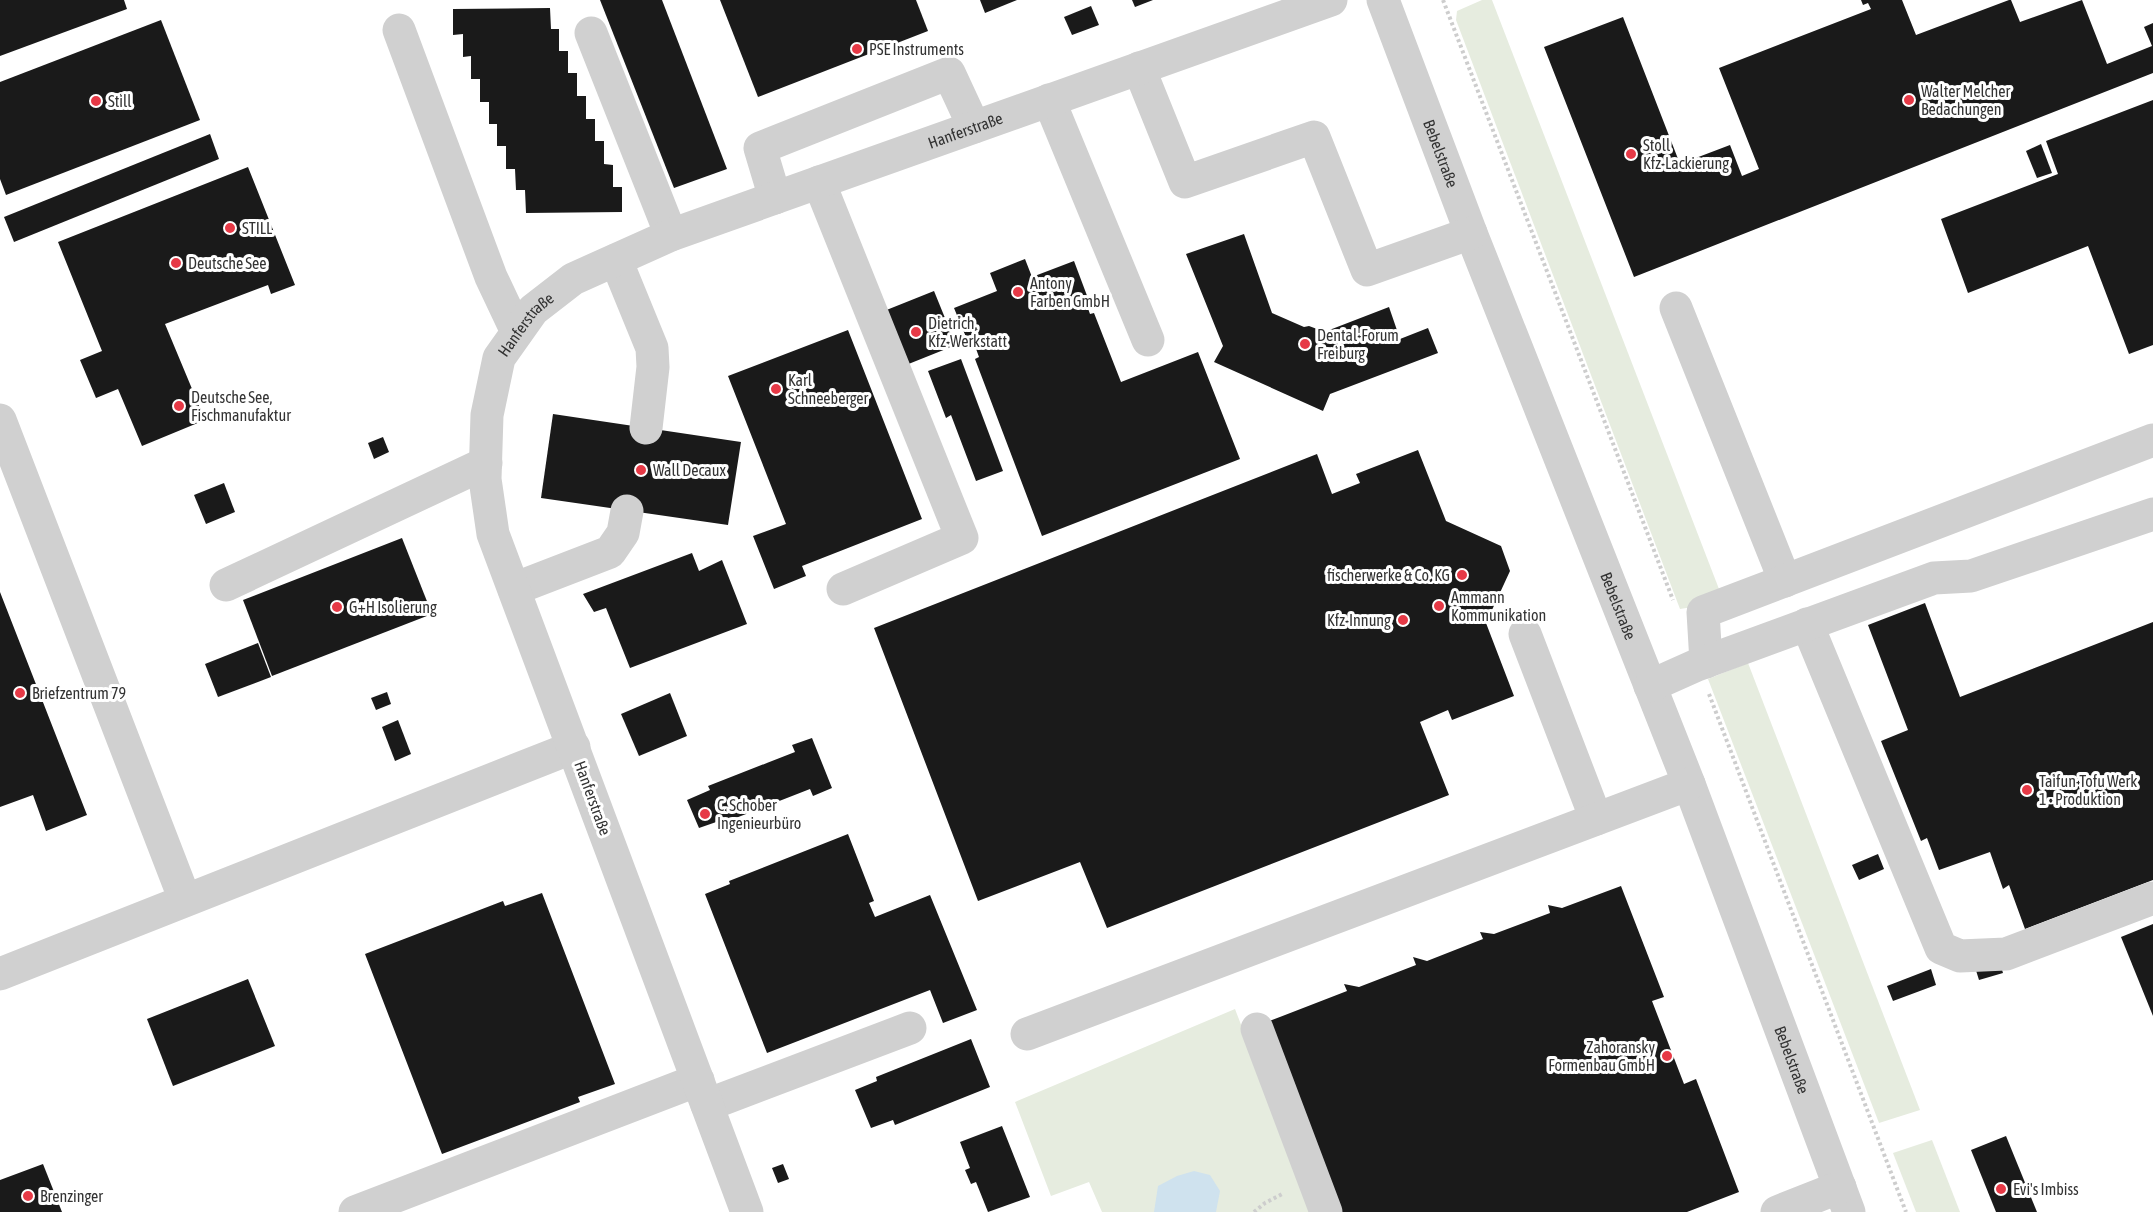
<svg xmlns="http://www.w3.org/2000/svg" width="2153" height="1212" font-family="'Asap Condensed',sans-serif">
<rect width="100%" height="100%" fill="#fff"/>
<g fill="#e6ecdf">
<polygon points="1482,0 1492,0 1724,602 1680,609 1456,20 1457,11"/>
<polygon points="1748,663 1920,1110 1879,1123 1708,679"/>
<polygon points="1235,1009 1313,1212 1102,1212 1089,1182 1051,1196 1015,1102"/>
<polygon points="1932,1140 1960,1212 1916,1212 1893,1153"/>
</g>
<polygon fill="#cfe2ee" points="1194,1171 1210,1175 1220,1191 1216,1212 1154,1212 1158,1186 1177,1176"/>
<g fill="#1a1a1a">
<polygon points="0,0 124,0 127,9 0,56"/>
<polygon points="600,0 662,0 727,169 674,188"/>
<polygon points="720,0 916,0 928,31 758,97"/>
<polygon points="980,0 1017,0 985,13"/>
<polygon points="1132,0 1153,0 1135,7"/>
<polygon points="1861,0 1902,0 1916,35 2009,0 2011,0 2020,22 2082,0 2107,64 2152,46 2144,27 2153,23 2153,73 1634,277 1544,47 1623,17 1680,164 1730,145 1742,176 1759,169 1719,68 1871,9 1868,3 1863,5"/>
<polygon points="1091,6 1099,25 1072,35 1064,17"/>
<polygon points="550,8 551,29 559,29 559,51 568,51 568,73 577,73 577,96 586,96 586,119 595,119 595,141 604,141 604,164 613,165 613,187 622,187 622,212 526,213 525,190 516,190 515,169 506,169 506,146 497,146 497,124 489,124 489,102 480,102 480,79 471,79 471,56 463,57 463,34 453,35 453,9"/>
<polygon points="161,20 200,120 6,195 0,179 0,82"/>
<polygon points="2153,100 2153,345 2129,354 2088,246 1968,293 1941,219 2058,174 2046,141"/>
<polygon points="210,134 219,159 14,242 4,217"/>
<polygon points="2041,144 2052,173 2037,178 2026,151"/>
<polygon points="248,167 295,285 271,294 268,285 165,324 205,420 142,446 118,389 96,398 80,360 102,351 58,242"/>
<polygon points="1244,234 1272,313 1304,327 1309,326 1317,329 1319,334 1389,307 1400,339 1428,328 1438,353 1330,394 1323,411 1214,362 1223,346 1186,254"/>
<polygon points="1025,259 1032,277 1074,261 1089,301 1086,303 1090,314 1094,313 1121,382 1198,352 1240,459 1042,536 975,359 979,357 975,346 970,347 954,308 997,291 990,273"/>
<polygon points="934,291 956,345 906,365 884,311"/>
<polygon points="848,330 922,519 802,566 806,576 774,589 753,536 786,524 728,376"/>
<polygon points="961,359 1003,471 976,481 951,415 946,418 928,371"/>
<polygon points="553,414 741,442 728,525 541,498"/>
<polygon points="383,437 389,452 374,459 368,443"/>
<polygon points="1418,450 1446,521 1501,546 1510,571 1486,623 1514,696 1452,720 1448,710 1420,722 1449,795 1107,928 1080,862 978,901 874,628 1317,454 1332,494 1360,483 1356,474"/>
<polygon points="224,483 235,512 206,524 194,495"/>
<polygon points="402,538 432,614 272,676 243,600"/>
<polygon points="692,553 699,571 722,560 747,624 630,668 606,608 594,612 583,594"/>
<polygon points="0,592 87,815 46,831 33,795 0,807"/>
<polygon points="1925,603 1960,697 2153,622 2153,880 2025,929 2009,885 2003,889 1990,852 1939,870 1927,838 1921,841 1881,741 1908,730 1868,625"/>
<polygon points="258,643 271,677 218,697 205,664"/>
<polygon points="387,692 391,704 376,710 371,698"/>
<polygon points="670,693 687,736 639,756 621,714"/>
<polygon points="398,720 411,754 395,761 382,727"/>
<polygon points="812,738 832,788 813,796 810,789 723,823 722,820 699,828 687,800 710,790 708,786 795,752 792,745"/>
<polygon points="848,834 874,901 869,903 875,917 930,895 977,1010 943,1023 930,990 767,1053 705,894 730,884 729,881"/>
<polygon points="1878,854 1884,869 1859,880 1852,865"/>
<polygon points="1621,886 1664,997 1652,1001 1684,1084 1696,1079 1739,1192 1687,1212 1341,1212 1267,1022 1347,991 1344,984 1359,987 1416,965 1413,957 1427,961 1483,939 1480,932 1494,934 1550,913 1548,905 1562,908"/>
<polygon points="542,893 615,1084 578,1097 580,1102 442,1154 365,954 503,901 505,906"/>
<polygon points="2153,924 2153,1016 2121,937"/>
<polygon points="1998,957 2003,973 1979,980 1974,964"/>
<polygon points="1931,969 1936,985 1893,1001 1887,986"/>
<polygon points="248,979 275,1046 173,1086 147,1019"/>
<polygon points="971,1039 990,1087 895,1125 893,1120 871,1128 855,1090 877,1081 876,1077"/>
<polygon points="1002,1126 1030,1197 988,1212 976,1182 971,1184 965,1170 970,1168 960,1142"/>
<polygon points="2006,1136 2037,1212 1996,1212 1971,1150"/>
<polygon points="43,1164 62,1212 0,1212 0,1180"/>
<polygon points="783,1164 789,1179 778,1183 772,1168"/>
</g>
<g fill="none" stroke-linecap="round" stroke-linejoin="round">
<g stroke="#cdcdcd" stroke-width="4" stroke-dasharray="3 3" stroke-linecap="butt">
<polyline points="1443,0 1673,600"/>
<polyline points="1709,694 1906,1212"/>
<polyline points="1254,1212 1265,1203 1284,1193"/>
</g>
<g stroke="#d0d0d0" stroke-width="33">
<path id="s1" d="M 1383,0 L 1471,233 L 1689,784 L 1849,1212"/>
<polyline points="399,30 491,277 517,332"/>
<polyline points="591,33 671,235"/>
<polyline points="1139,68 1185,182 1314,137 1367,270 1471,233"/>
<polyline points="1049,100 1148,340"/>
<polyline points="819,182 962,538 843,589"/>
<polyline points="775,198 760,148 949,73 974,127"/>
<polyline points="616,260 652,348 653,367 646,428"/>
<polyline points="1676,308 1785,581"/>
<polyline points="0,420 185,900"/>
<polyline points="226,585 486,463"/>
<polyline points="514,589 610,552 623,533 627,511"/>
<polyline points="1807,624 1941,948 1960,956 2006,954 2153,898"/>
<polyline points="1525,634 1596,819"/>
<polyline points="1706,662 1703,612 2153,440"/>
<polyline points="1650,686 1697,665 1934,578 1971,576 2153,514"/>
<polyline points="0,974 574,747"/>
<polyline points="1257,1029 1326,1212"/>
<polyline points="1027,1034 1689,784"/>
<polyline points="707,1105 910,1028"/>
<polyline points="355,1212 698,1080"/>
<path id="s2" d="M 747,1212 L 493,534 L 485,479 L 487,415 L 499,358 L 533,310 L 573,279 L 671,235 L 1331,0"/>
<polyline points="1777,1212 1840,1187"/>
</g>
</g>
<g fill="#e63946" stroke="#fff" stroke-width="2">
<circle cx="857" cy="49" r="6"/>
<circle cx="1909" cy="100" r="6"/>
<circle cx="96" cy="101" r="6"/>
<circle cx="1631" cy="154" r="6"/>
<circle cx="230" cy="228" r="6"/>
<circle cx="176" cy="263" r="6"/>
<circle cx="1018" cy="292" r="6"/>
<circle cx="916" cy="332" r="6"/>
<circle cx="1305" cy="344" r="6"/>
<circle cx="776" cy="389" r="6"/>
<circle cx="179" cy="406" r="6"/>
<circle cx="641" cy="470" r="6"/>
<circle cx="1462" cy="575" r="6"/>
<circle cx="1439" cy="606" r="6"/>
<circle cx="337" cy="607" r="6"/>
<circle cx="1403" cy="620" r="6"/>
<circle cx="20" cy="693" r="6"/>
<circle cx="2027" cy="790" r="6"/>
<circle cx="705" cy="814" r="6"/>
<circle cx="1667" cy="1056" r="6"/>
<circle cx="2001" cy="1189" r="6"/>
<circle cx="28" cy="1196" r="6"/>
</g>
<g text-anchor="middle" dominant-baseline="central" stroke-width="6" stroke-linejoin="round" paint-order="stroke">
<g font-size="16" fill="#333" stroke="#fff" text-anchor="start">
<text x="869" y="49">PSE Instruments</text>
<text x="1921" y="91">Walter Melcher<tspan x="1921" dy="18">Bedachungen</tspan></text>
<text x="108" y="101">Still</text>
<text x="1643" y="145">Stoll<tspan x="1643" dy="18">Kfz-Lackierung</tspan></text>
<text x="242" y="228">STILL</text>
<text x="188" y="263">Deutsche See</text>
<text x="1030" y="283">Antony<tspan x="1030" dy="18">Farben GmbH</tspan></text>
<text x="928" y="323">Dietrich,<tspan x="928" dy="18">Kfz-Werkstatt</tspan></text>
<text x="1317" y="335">Dental-Forum<tspan x="1317" dy="18">Freiburg</tspan></text>
<text x="788" y="380">Karl<tspan x="788" dy="18">Schneeberger</tspan></text>
<text x="191" y="397">Deutsche See,<tspan x="191" dy="18">Fischmanufaktur</tspan></text>
<text x="653" y="470">Wall Decaux</text>
<text x="1450" y="575" text-anchor="end">fischerwerke &amp; Co. KG</text>
<text x="1451" y="597">Ammann<tspan x="1451" dy="18">Kommunikation</tspan></text>
<text x="349" y="607">G+H Isolierung</text>
<text x="1391" y="620" text-anchor="end">Kfz-Innung</text>
<text x="32" y="693">Briefzentrum 79</text>
<text x="2039" y="781">Taifun-Tofu Werk<tspan x="2039" dy="18">1 - Produktion</tspan></text>
<text x="717" y="805">C. Schober<tspan x="717" dy="18">Ingenieurbüro</tspan></text>
<text x="1655" y="1047" text-anchor="end">Zahoransky<tspan x="1655" dy="18">Formenbau GmbH</tspan></text>
<text x="2013" y="1189">Evi's Imbiss</text>
<text x="40" y="1196">Brenzinger</text>
</g>
<g font-size="16" fill="#333" stroke="#fff">
<text stroke="none"><textPath href="#s2" startOffset="1431">Hanferstraße</textPath></text>
<text stroke="none"><textPath href="#s1" startOffset="164">Bebelstraße</textPath></text>
<text stroke="none"><textPath href="#s2" startOffset="945">Hanferstraße</textPath></text>
<text stroke="none"><textPath href="#s1" startOffset="650">Bebelstraße</textPath></text>
<text transform="translate(593 798) rotate(70)">Hanferstraße</text>
<text stroke="none"><textPath href="#s1" startOffset="1136">Bebelstraße</textPath></text>
</g>
</g>
</svg>
